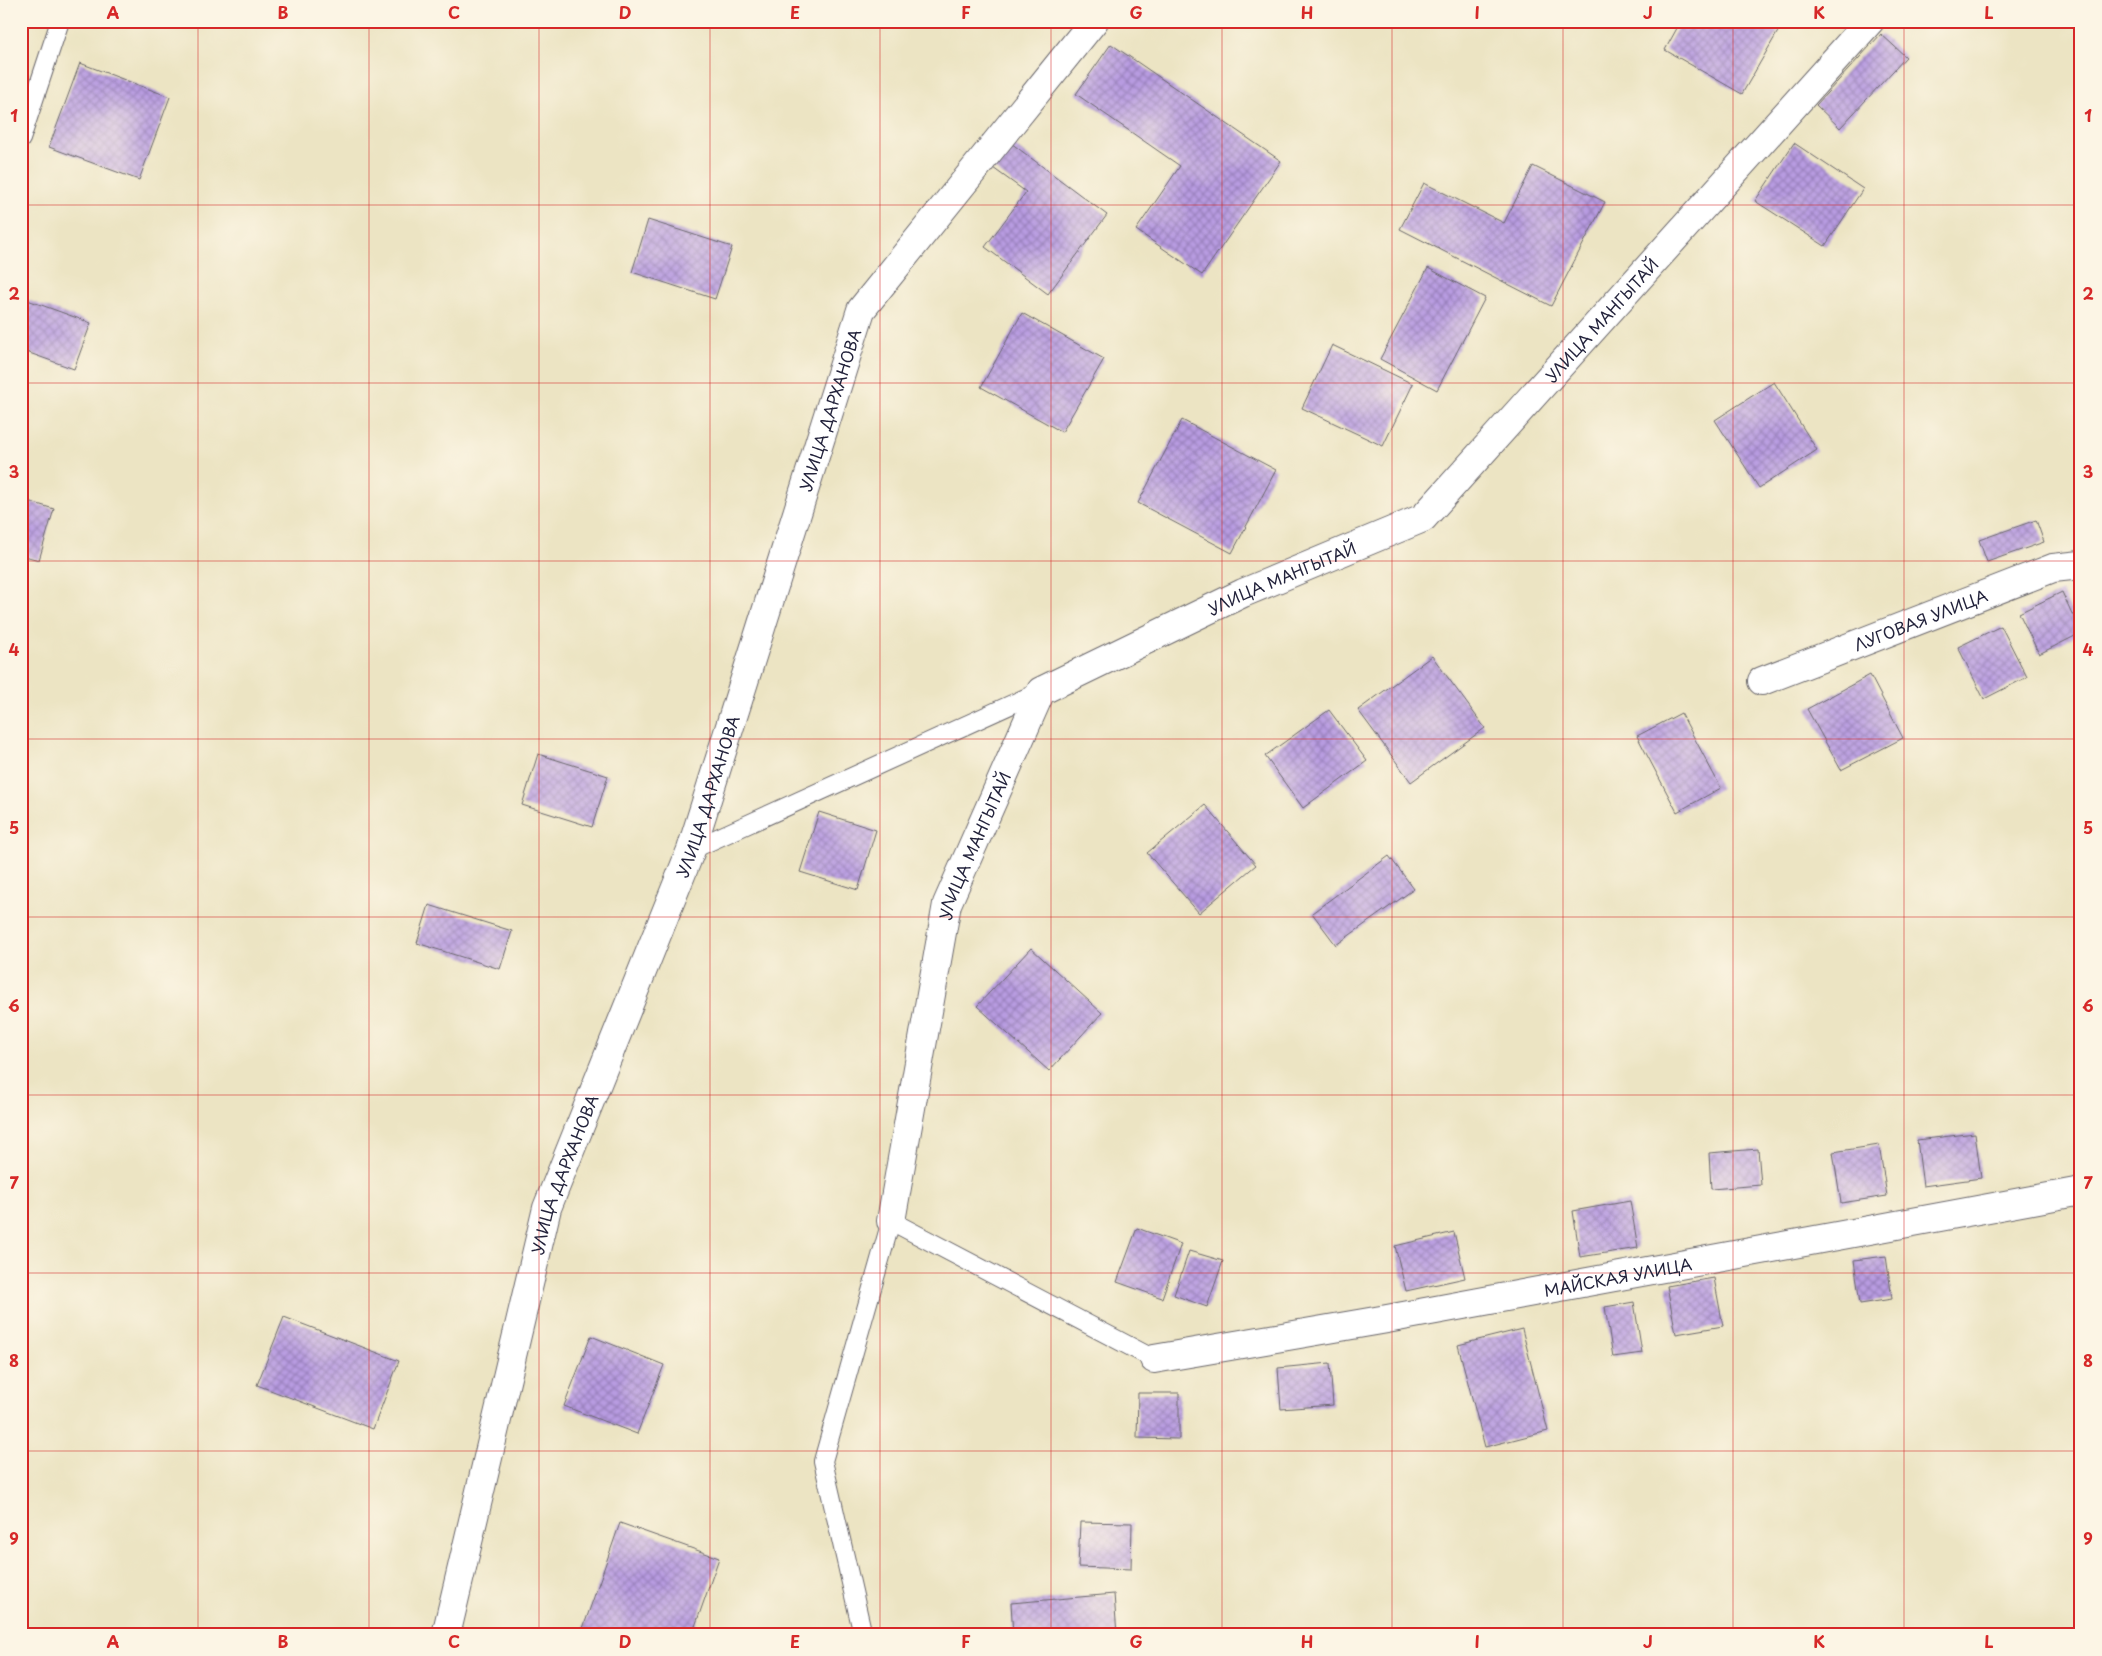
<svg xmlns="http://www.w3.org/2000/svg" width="2102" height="1656" font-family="'Playpen Sans',sans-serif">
<defs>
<pattern id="building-cross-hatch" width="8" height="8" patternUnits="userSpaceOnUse" patternTransform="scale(1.25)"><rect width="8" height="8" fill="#b89be1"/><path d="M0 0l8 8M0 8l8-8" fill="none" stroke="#957eb8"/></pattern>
</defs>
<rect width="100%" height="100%" fill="#fcf5e5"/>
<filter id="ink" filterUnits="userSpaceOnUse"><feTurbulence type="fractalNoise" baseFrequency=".02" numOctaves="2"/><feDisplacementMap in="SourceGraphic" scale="10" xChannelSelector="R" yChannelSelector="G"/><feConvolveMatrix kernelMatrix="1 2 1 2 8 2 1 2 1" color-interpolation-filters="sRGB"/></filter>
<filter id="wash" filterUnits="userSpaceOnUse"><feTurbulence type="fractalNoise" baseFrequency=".0096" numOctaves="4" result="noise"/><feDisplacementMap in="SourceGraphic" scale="20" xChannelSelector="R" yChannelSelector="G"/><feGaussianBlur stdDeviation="1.12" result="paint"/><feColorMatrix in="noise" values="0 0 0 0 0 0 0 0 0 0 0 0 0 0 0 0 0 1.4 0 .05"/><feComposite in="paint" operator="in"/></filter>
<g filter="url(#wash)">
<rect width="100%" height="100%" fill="#ece4c3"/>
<g id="blocks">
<g fill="url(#building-cross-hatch)">
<polygon points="1681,21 1784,21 1742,94 1665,50"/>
<polygon points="1881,34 1906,57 1840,128 1816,105"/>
<polygon points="1111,44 1281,161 1202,275 1136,230 1180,166 1076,94"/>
<polygon points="80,63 170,97 139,180 49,147"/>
<polygon points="1011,143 1107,215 1048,294 985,247 1026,192 993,168"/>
<polygon points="1794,143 1863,189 1825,246 1755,201"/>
<polygon points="1533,166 1605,202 1551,306 1400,229 1424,183 1504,223"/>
<polygon points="648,220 732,247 715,299 632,272"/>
<polygon points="1428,268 1485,298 1437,390 1380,359"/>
<polygon points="22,298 91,323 74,369 21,350"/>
<polygon points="1022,313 1104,359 1062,432 981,387"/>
<polygon points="1332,345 1413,384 1383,446 1302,408"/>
<polygon points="1774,382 1817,450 1759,488 1715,420"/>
<polygon points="1182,420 1276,470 1232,553 1138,503"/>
<polygon points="21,499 54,509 39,560 21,555"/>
<polygon points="2036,520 2044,542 1987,562 1979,540"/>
<polygon points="2062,592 2081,633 2039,654 2019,613"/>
<polygon points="2001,626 2027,677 1984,699 1958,647"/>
<polygon points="1432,656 1485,728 1411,782 1358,710"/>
<polygon points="1870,675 1903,738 1841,770 1807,709"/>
<polygon points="1329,710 1367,761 1303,808 1265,756"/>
<polygon points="1681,713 1721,788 1677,812 1637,736"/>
<polygon points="538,754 608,776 592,827 522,805"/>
<polygon points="1205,805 1256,865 1199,913 1147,853"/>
<polygon points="819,812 876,830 858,890 800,872"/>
<polygon points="1389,856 1414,889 1336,945 1312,913"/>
<polygon points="429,905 512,931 500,969 417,943"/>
<polygon points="1031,948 1102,1013 1049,1071 977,1006"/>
<polygon points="1975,1133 1981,1178 1923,1186 1917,1140"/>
<polygon points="1879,1145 1887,1196 1841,1203 1833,1152"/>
<polygon points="1758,1149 1761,1185 1711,1189 1709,1153"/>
<polygon points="1630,1201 1638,1248 1580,1257 1573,1211"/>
<polygon points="1137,1228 1181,1244 1162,1298 1117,1282"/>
<polygon points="1454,1232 1465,1278 1406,1291 1395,1246"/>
<polygon points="1189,1251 1223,1261 1207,1307 1174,1295"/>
<polygon points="1886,1256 1892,1299 1860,1304 1854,1260"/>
<polygon points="1714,1278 1723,1326 1676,1334 1667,1286"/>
<polygon points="1634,1302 1642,1353 1613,1357 1605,1307"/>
<polygon points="284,1317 399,1361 373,1429 257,1385"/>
<polygon points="1522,1329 1548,1431 1485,1447 1458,1345"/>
<polygon points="591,1336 664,1365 637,1434 564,1406"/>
<polygon points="1330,1363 1333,1405 1281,1409 1278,1368"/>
<polygon points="1138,1393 1179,1393 1179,1439 1137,1438"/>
<polygon points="1080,1522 1132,1523 1131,1569 1078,1567"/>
<polygon points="620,1523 719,1558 692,1635 581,1634"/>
<polygon points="1114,1594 1117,1635 1013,1635 1011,1603"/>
</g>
</g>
</g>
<g filter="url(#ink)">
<use href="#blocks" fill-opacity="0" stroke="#69666b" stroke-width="1"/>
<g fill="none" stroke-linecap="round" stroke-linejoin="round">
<defs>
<g id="service">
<polyline points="21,139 60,21"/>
<polyline points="691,850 1041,691"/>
<polyline points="863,1635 823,1461 891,1221 1154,1359"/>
</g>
<g id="minor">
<path id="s1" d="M 1762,681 L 2053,568 L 2081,565"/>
<path id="s2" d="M 891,1221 L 947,904 L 1041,691 L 1243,593 L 1423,518 L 1870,21"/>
<path id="s3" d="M 1154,1359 L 1387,1319 L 2081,1191"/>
<path id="s4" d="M 446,1635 L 547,1208 L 691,850 L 861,310 L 1094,21"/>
</g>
</defs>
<use href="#service" stroke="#69666b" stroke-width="20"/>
<use href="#minor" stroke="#69666b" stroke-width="30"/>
<use href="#service" stroke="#fff" stroke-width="18"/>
<use href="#minor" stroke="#fff" stroke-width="28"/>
</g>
</g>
<path fill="none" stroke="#d62828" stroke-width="1" stroke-opacity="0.55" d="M 198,21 L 198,1635M 369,21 L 369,1635M 539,21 L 539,1635M 710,21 L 710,1635M 880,21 L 880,1635M 1051,21 L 1051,1635M 1222,21 L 1222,1635M 1392,21 L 1392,1635M 1563,21 L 1563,1635M 1733,21 L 1733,1635M 1904,21 L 1904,1635M 21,205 L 2081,205M 21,383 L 2081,383M 21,561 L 2081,561M 21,739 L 2081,739M 21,917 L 2081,917M 21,1095 L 2081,1095M 21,1273 L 2081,1273M 21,1451 L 2081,1451"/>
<g text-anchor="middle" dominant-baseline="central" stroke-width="4" stroke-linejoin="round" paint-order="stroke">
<g font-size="16" fill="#22223b" stroke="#fcf5e5">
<text stroke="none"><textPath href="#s2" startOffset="1241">УЛИЦА МАНГЫТАЙ</textPath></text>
<text stroke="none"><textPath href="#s4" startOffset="1286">УЛИЦА ДАРХАНОВА</textPath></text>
<text stroke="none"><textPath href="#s2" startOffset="821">УЛИЦА МАНГЫТАЙ</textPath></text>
<text stroke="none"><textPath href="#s1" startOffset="170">ЛУГОВАЯ УЛИЦА</textPath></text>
<text stroke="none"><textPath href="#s4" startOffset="881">УЛИЦА ДАРХАНОВА</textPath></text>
<text stroke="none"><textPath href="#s2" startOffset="386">УЛИЦА МАНГЫТАЙ</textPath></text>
<text stroke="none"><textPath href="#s4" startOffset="476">УЛИЦА ДАРХАНОВА</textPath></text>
<text stroke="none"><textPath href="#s3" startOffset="471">МАЙСКАЯ УЛИЦА</textPath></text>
</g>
</g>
<rect width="2102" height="1656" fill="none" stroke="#fcf5e5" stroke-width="55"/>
<rect x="28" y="28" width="2046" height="1600" fill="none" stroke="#d62828" stroke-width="2"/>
<g font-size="16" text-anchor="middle" font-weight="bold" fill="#d62828">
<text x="113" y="19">A</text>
<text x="283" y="19">B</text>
<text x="454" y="19">C</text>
<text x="625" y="19">D</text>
<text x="795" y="19">E</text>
<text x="966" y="19">F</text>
<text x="1136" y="19">G</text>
<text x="1307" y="19">H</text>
<text x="1477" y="19">I</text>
<text x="1648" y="19">J</text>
<text x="1819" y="19">K</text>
<text x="1989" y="19">L</text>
<text x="14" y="122">1</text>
<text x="2088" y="122">1</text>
<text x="14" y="300">2</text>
<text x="2088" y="300">2</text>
<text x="14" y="478">3</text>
<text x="2088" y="478">3</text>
<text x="14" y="656">4</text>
<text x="2088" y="656">4</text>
<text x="14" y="834">5</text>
<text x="2088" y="834">5</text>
<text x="14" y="1012">6</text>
<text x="2088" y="1012">6</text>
<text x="14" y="1189">7</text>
<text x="2088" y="1189">7</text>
<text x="14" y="1367">8</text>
<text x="2088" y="1367">8</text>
<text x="14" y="1545">9</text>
<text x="2088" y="1545">9</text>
<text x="113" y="1648">A</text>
<text x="283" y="1648">B</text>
<text x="454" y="1648">C</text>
<text x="625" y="1648">D</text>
<text x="795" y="1648">E</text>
<text x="966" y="1648">F</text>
<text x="1136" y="1648">G</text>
<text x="1307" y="1648">H</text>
<text x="1477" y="1648">I</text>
<text x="1648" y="1648">J</text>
<text x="1819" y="1648">K</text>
<text x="1989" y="1648">L</text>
</g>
</svg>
